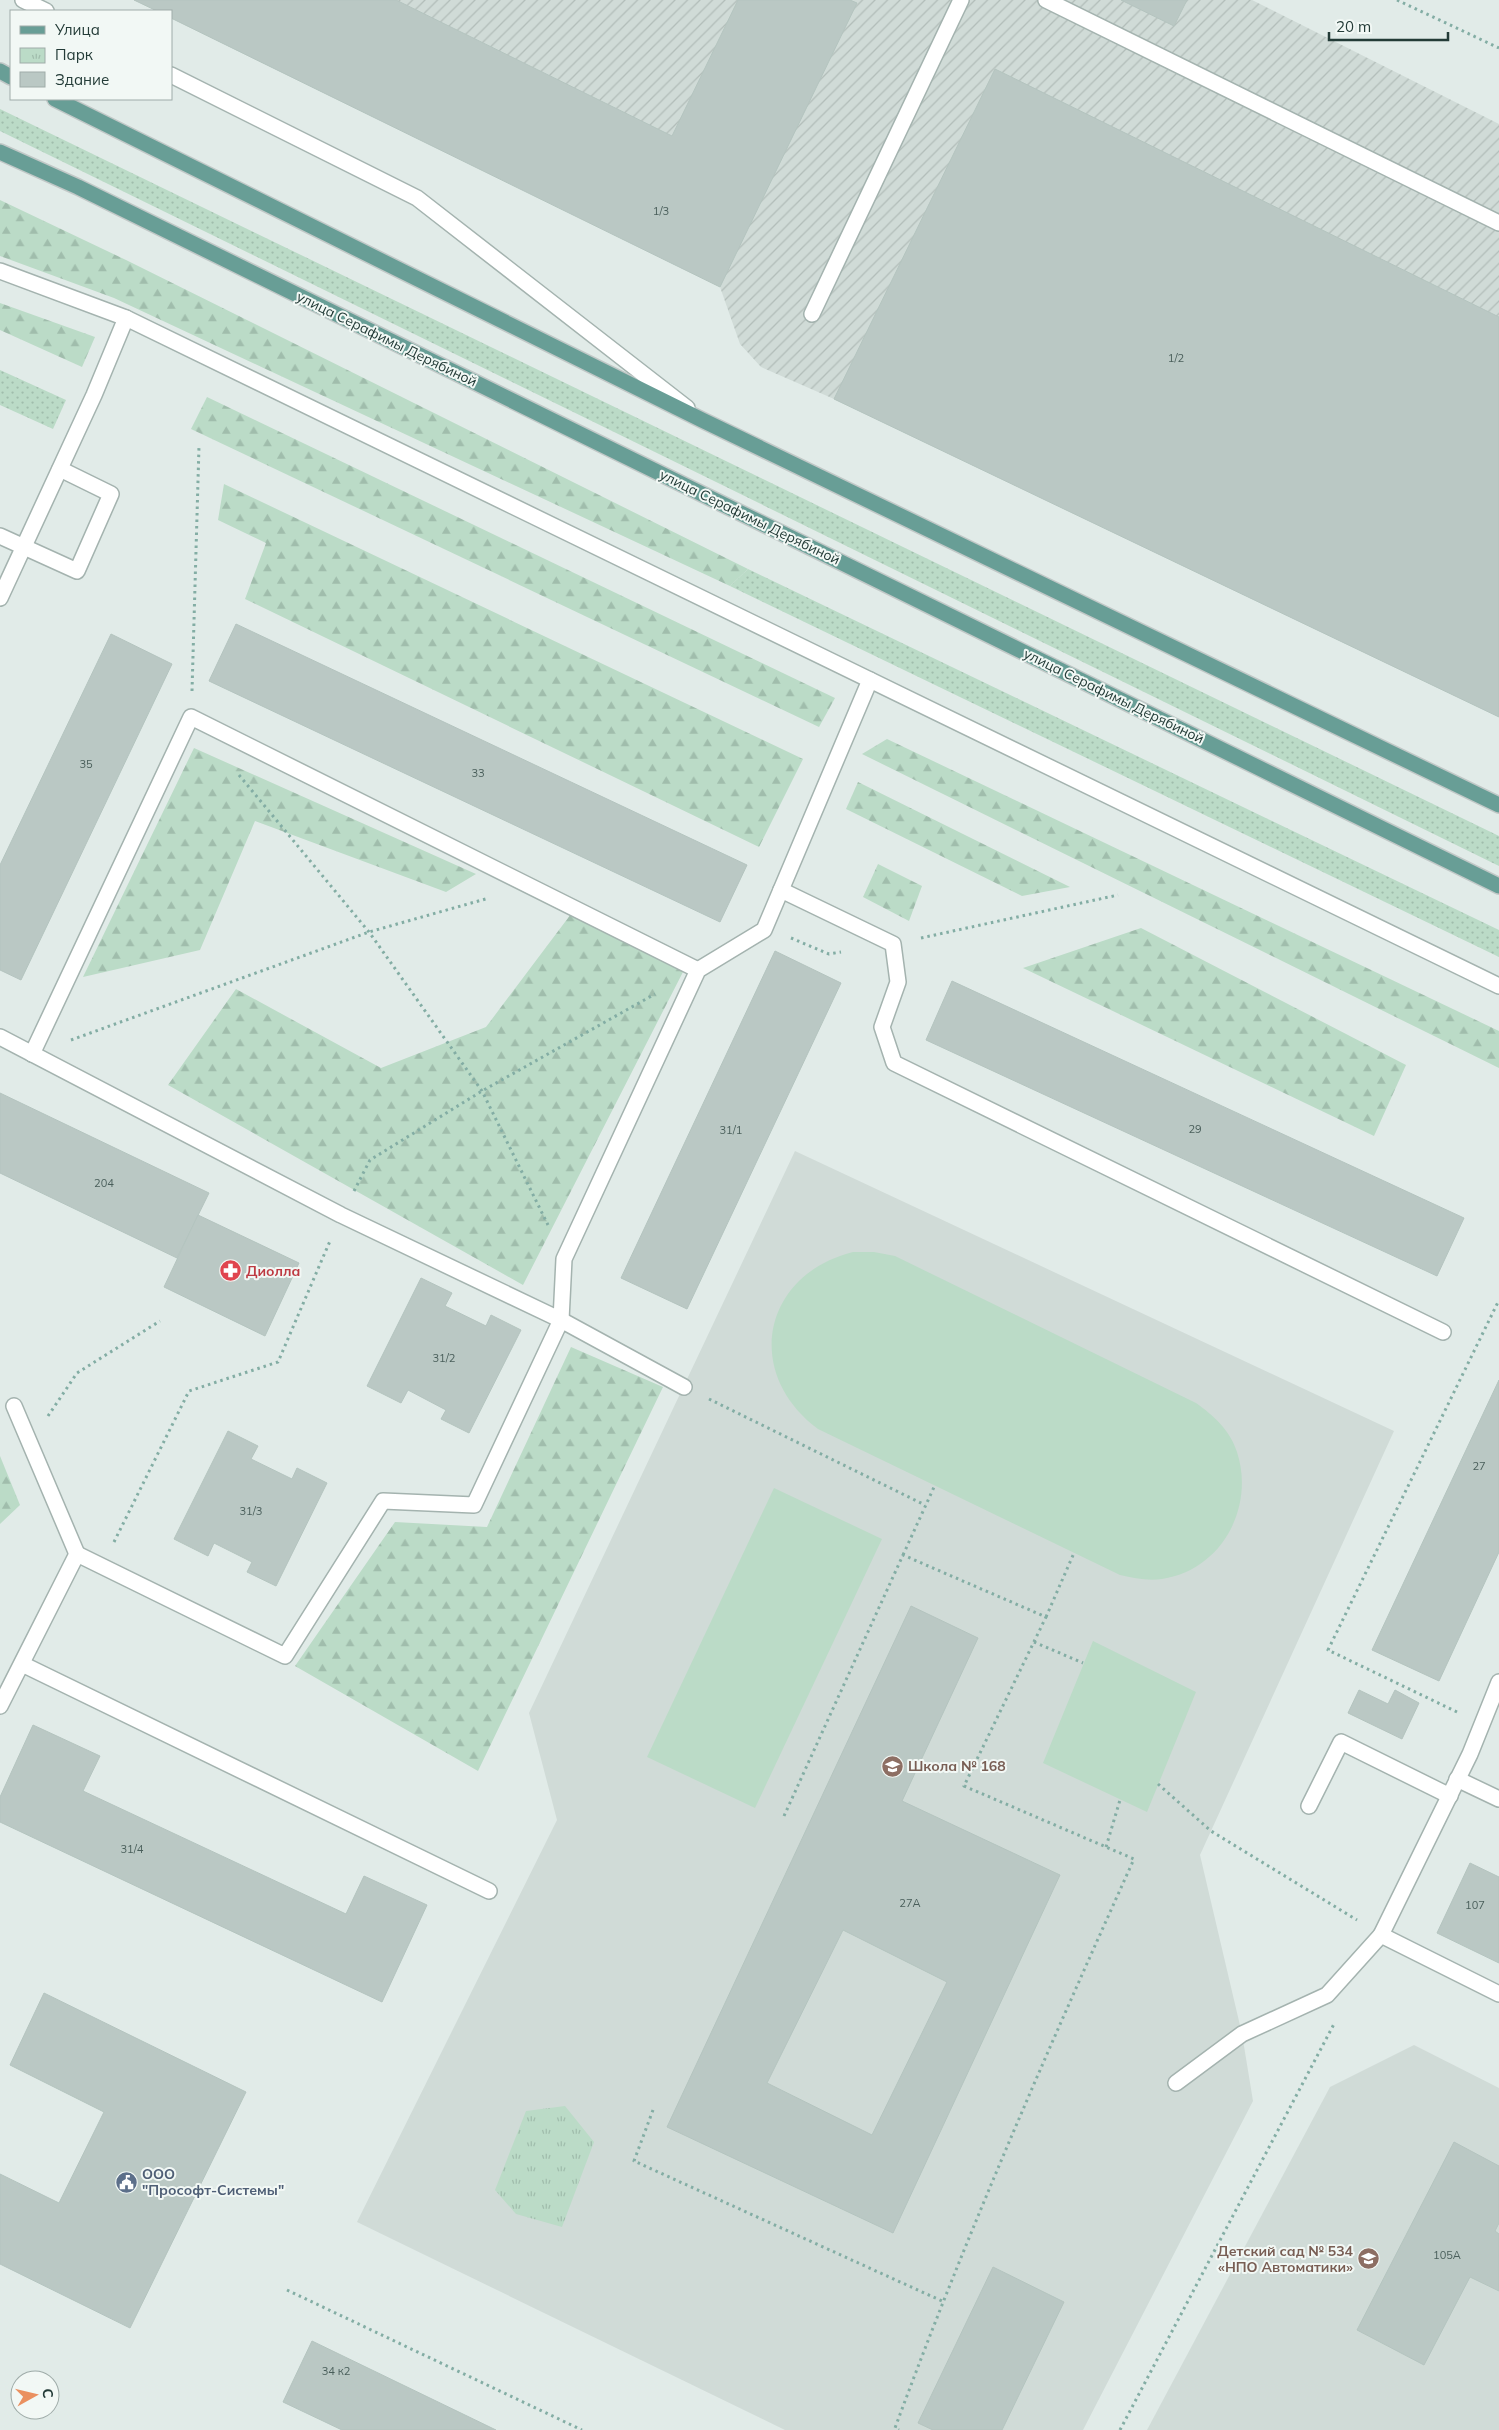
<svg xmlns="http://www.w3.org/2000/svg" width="1499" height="2430" font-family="Mulish,sans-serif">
<defs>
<pattern id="industrial-furrows" width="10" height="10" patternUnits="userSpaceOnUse" patternTransform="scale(1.25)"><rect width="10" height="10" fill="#d0dbd7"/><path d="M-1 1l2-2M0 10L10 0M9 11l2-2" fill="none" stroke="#b2bdb9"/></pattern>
<pattern id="grass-dots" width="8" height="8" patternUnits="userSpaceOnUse" patternTransform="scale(1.25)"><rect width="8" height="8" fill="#bbdbc7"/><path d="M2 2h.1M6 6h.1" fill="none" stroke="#a0bdac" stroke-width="1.8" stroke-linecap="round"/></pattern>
<pattern id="forest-firs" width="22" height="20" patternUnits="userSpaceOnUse" patternTransform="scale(1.25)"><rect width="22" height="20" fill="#bbdbc7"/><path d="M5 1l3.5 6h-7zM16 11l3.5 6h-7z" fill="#a0bdac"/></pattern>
<pattern id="park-tufts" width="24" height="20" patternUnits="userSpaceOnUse" patternTransform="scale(1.25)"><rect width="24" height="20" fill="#bbdbc7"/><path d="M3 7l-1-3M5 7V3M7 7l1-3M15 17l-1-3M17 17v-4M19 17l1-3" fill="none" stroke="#a0bdac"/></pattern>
</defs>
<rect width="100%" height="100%" fill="#e1ebe8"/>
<g fill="#d0dbd7">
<polygon points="795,1151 1394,1431 1200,1855 1242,2034 1253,2101 1083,2430 785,2430 357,2222 557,1820 529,1713"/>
<polygon points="1414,2045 1499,2088 1499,2430 1147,2430 1330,2087"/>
</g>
<polygon fill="url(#industrial-furrows)" points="134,0 1252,0 1499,124 1499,717 834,399 761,367 740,344 720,287 171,18 171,11 157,11"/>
<g fill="url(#grass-dots)">
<polygon points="0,109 1499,836 1499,866 0,131"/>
<polygon points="0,370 66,400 53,429 0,405"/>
<polygon points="748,569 1499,930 1499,957 730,586"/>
</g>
<g fill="url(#forest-firs)">
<polygon points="0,200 126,260 748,569 730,586 114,298 0,256"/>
<polygon points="0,303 95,337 82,367 0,330"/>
<polygon points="207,397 835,698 819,727 191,429"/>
<polygon points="224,484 803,759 759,847 245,599 266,543 218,520"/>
<polygon points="887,739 1499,1031 1499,1068 862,754"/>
<polygon points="194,748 476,874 446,892 255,821 200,950 83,977"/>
<polygon points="858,782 1070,887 1022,896 846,809"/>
<polygon points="878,864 922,886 909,921 863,897"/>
<polygon points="571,914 684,970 523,1285 168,1085 236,989 381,1068 486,1027"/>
<polygon points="1141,928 1406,1065 1374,1136 1023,968"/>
<polygon points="571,1347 663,1387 478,1771 295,1666 395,1522 487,1527"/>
<polygon points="0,1456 20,1505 0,1524"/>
</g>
<polygon fill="url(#park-tufts)" points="565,2106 594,2142 562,2227 516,2214 495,2190 526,2111"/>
<g fill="#bbdbc7">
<path d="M 853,1252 L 874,1252 L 895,1256 L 1196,1403 C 1213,1415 1230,1430 1237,1452 C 1255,1507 1222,1570 1162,1579 C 1147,1581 1134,1578 1120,1575 L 818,1429 C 743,1373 762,1275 853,1252 Z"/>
<polygon points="774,1488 882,1539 755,1808 647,1757"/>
<polygon points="1093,1641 1196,1692 1147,1812 1043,1763"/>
</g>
<g fill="#bac8c4" stroke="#b4c4bf" fill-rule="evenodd">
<polygon points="134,0 396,0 672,136 738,0 850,0 857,3 720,287 171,18 171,11 157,11"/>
<polygon points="1121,0 1187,0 1174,26"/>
<polygon points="995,69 1499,317 1499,717 834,399"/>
<polygon points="236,624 747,865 720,922 209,681"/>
<polygon points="111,634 172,664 21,980 0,970 0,865"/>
<polygon points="775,951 841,983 687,1309 621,1278"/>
<polygon points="952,981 1464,1218 1437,1276 926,1040"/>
<polygon points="0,1093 209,1193 177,1258 0,1173"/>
<polygon points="198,1215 299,1263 265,1336 164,1287"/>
<polygon points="421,1278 452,1293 445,1306 486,1326 491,1315 521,1330 469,1433 441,1419 446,1410 408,1390 401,1403 367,1386"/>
<polygon points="1499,1380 1499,1552 1439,1681 1372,1650"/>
<polygon points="228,1431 258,1446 251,1459 292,1479 297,1468 327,1483 276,1586 247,1572 252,1562 214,1543 208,1556 174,1539"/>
<path d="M 911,1606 L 978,1638 L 902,1801 L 1060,1875 L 893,2233 L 667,2127 ZM 843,1930 L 947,1982 L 872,2135 L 767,2083 Z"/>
<polygon points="1359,1690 1388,1704 1395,1690 1419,1703 1402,1739 1348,1713"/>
<polygon points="33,1725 100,1756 83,1791 346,1914 364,1876 427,1905 382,2002 0,1822 0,1797"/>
<polygon points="1470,1863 1499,1877 1499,1963 1437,1933"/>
<polygon points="44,1993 246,2092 130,2328 0,2264 0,2174 59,2203 104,2112 10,2065"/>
<polygon points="1454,2142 1499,2166 1499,2223 1495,2231 1499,2234 1499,2291 1470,2277 1424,2365 1357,2330"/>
<polygon points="993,2267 1064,2302 1002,2430 933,2430 918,2423"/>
<polygon points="312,2341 496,2430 342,2430 283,2402"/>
</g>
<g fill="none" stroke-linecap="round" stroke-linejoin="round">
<defs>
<g id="lane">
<polyline points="1046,0 1499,223"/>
<polyline points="812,314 961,0"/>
<polyline points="0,536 77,571 111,494 60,469"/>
<polyline points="0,598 94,395 126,318"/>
<polyline points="781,890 893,944 898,982 882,1027 894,1063 1443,1332"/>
<polyline points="0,1037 341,1215 561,1320 564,1259 698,970 764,930 870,680"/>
<polyline points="32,1054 191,717 698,970"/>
<polyline points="14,1406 77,1554"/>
<polyline points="22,1664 489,1891"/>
<polyline points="1499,1682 1470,1754 1381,1935 1499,1994"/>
<polyline points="0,1706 77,1554 285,1656 383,1501 474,1505 561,1320 684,1387"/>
<polyline points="1457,1779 1499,1799"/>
<polyline points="1309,1806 1341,1742 1450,1796"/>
</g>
<g id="street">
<polyline points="23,0 46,11"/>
<polyline points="171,75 417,198 687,408"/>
<polyline points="0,271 126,318 1499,986"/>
<polyline points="1176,2083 1242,2034 1327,1995 1381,1935"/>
</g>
<g id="primary">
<polyline points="0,71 11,77"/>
<polyline points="55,99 702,420 1499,805"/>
<polyline points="0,152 78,187 1499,886"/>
</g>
</defs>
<use href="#lane" stroke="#a4b3af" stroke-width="18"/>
<use href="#street" stroke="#a4b3af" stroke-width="18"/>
<use href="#primary" stroke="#c1c8c7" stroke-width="18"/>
<g stroke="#83ada4" stroke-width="3" stroke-dasharray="2.5 4" stroke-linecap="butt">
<polyline points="1397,0 1499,48"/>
<polyline points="192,691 199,446"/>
<polyline points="239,775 369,932 482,1091 548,1225"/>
<polyline points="791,938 829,954 841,952"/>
<polyline points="921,938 1118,895"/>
<polyline points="71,1040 369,932 489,898"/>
<polyline points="354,1191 370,1160 482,1091 655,994"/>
<polyline points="709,1399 925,1505"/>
<polyline points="48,1416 77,1373 160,1321"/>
<polyline points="114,1542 189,1391 278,1362 330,1241"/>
<polyline points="903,1555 935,1485"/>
<polyline points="1046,1617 1074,1553"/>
<polyline points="1034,1642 1083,1663"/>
<polyline points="1457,1712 1328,1650 1499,1300"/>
<polyline points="1158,1784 1211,1831 1357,1920"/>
<path d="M 784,1816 L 903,1555 L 1046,1617 L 964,1786 L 1134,1859 C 1049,2047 966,2235 895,2428 L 899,2430"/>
<polyline points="1106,1847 1120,1800"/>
<polyline points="653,2110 634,2161 942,2301"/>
<polyline points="287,2290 582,2430"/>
<polyline points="1120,2430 1334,2024"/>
</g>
<use href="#lane" stroke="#fff" stroke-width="15"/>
<use href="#street" stroke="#fff" stroke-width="15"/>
<use href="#primary" stroke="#689e96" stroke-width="15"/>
</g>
<defs>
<symbol id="pharmacy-disc" viewBox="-11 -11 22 22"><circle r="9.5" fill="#e0444e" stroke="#f2f8f5"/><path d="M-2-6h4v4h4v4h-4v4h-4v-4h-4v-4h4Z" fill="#fff"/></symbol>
<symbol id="school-disc" viewBox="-11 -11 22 22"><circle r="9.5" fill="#8d6e63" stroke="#f2f8f5"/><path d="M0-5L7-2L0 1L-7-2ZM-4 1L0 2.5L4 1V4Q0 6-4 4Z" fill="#fff"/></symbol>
<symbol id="civic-disc" viewBox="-11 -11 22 22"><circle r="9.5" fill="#5c6f8a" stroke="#f2f8f5"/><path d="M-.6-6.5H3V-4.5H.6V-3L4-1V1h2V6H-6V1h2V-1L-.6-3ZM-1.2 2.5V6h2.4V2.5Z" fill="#fff"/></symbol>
</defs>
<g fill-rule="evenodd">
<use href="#pharmacy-disc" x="218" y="1258" width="25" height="25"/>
<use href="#school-disc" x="880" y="1754" width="25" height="25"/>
<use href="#civic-disc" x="114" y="2170" width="25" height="25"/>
<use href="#school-disc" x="1356" y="2246" width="25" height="25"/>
</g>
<g text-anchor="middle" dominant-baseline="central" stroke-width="4" stroke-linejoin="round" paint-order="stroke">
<g font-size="11" fill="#495e5a">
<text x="661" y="211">1/3</text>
<text x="1176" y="358">1/2</text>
<text x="86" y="764">35</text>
<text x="478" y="773">33</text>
<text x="1195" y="1129">29</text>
<text x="731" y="1130">31/1</text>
<text x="104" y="1183">204</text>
<text x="444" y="1358">31/2</text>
<text x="1479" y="1466">27</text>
<text x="251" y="1511">31/3</text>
<text x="132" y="1849">31/4</text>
<text x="910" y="1903">27А</text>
<text x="1475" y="1905">107</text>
<text x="1447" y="2255">105А</text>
<text x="336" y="2371">34 к2</text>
</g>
<g font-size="14" fill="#233b37" stroke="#f2f8f5">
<text transform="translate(387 339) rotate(26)">улица Серафимы Дерябиной</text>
<text transform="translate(750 517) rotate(26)">улица Серафимы Дерябиной</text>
<text transform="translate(1114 696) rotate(26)">улица Серафимы Дерябиной</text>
</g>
<g font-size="14" font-weight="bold" fill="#be3a42" stroke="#f2f8f5" text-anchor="start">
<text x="246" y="1271">Диолла</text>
</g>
<g font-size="14" font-weight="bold" fill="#785e54" stroke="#f2f8f5" text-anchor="start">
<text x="908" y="1766">Школа № 168</text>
<text x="1353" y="2251" text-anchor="end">Детский сад № 534<tspan x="1353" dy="16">«НПО Автоматики»</tspan></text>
</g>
<g font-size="14" font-weight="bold" fill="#4e5e75" stroke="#f2f8f5" text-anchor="start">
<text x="142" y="2174">ООО<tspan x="142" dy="16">"Прософт-Системы"</tspan></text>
</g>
</g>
<rect x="10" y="10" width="162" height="90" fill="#f2f8f5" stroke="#9faca9"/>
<rect x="20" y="26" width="25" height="8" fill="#689e96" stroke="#9faca9"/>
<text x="55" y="35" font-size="15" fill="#233b37">Улица</text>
<rect x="20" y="48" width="25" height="15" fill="url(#park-tufts)" stroke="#9faca9"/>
<text x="55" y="60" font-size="15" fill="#233b37">Парк</text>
<rect x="20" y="72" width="25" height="15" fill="#bac8c4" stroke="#9faca9"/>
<text x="55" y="85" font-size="15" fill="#233b37">Здание</text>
<g transform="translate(35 2395) rotate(82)"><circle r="24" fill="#f2f8f5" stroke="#9faca9"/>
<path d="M0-4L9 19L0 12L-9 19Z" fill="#ea9060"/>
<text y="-8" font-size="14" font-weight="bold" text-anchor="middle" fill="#233b37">С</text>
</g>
<path d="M1329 32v8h119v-8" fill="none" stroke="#233b37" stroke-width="2.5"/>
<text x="1336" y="32" font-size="15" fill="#233b37" stroke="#f2f8f5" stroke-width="4" paint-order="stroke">20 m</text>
</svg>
